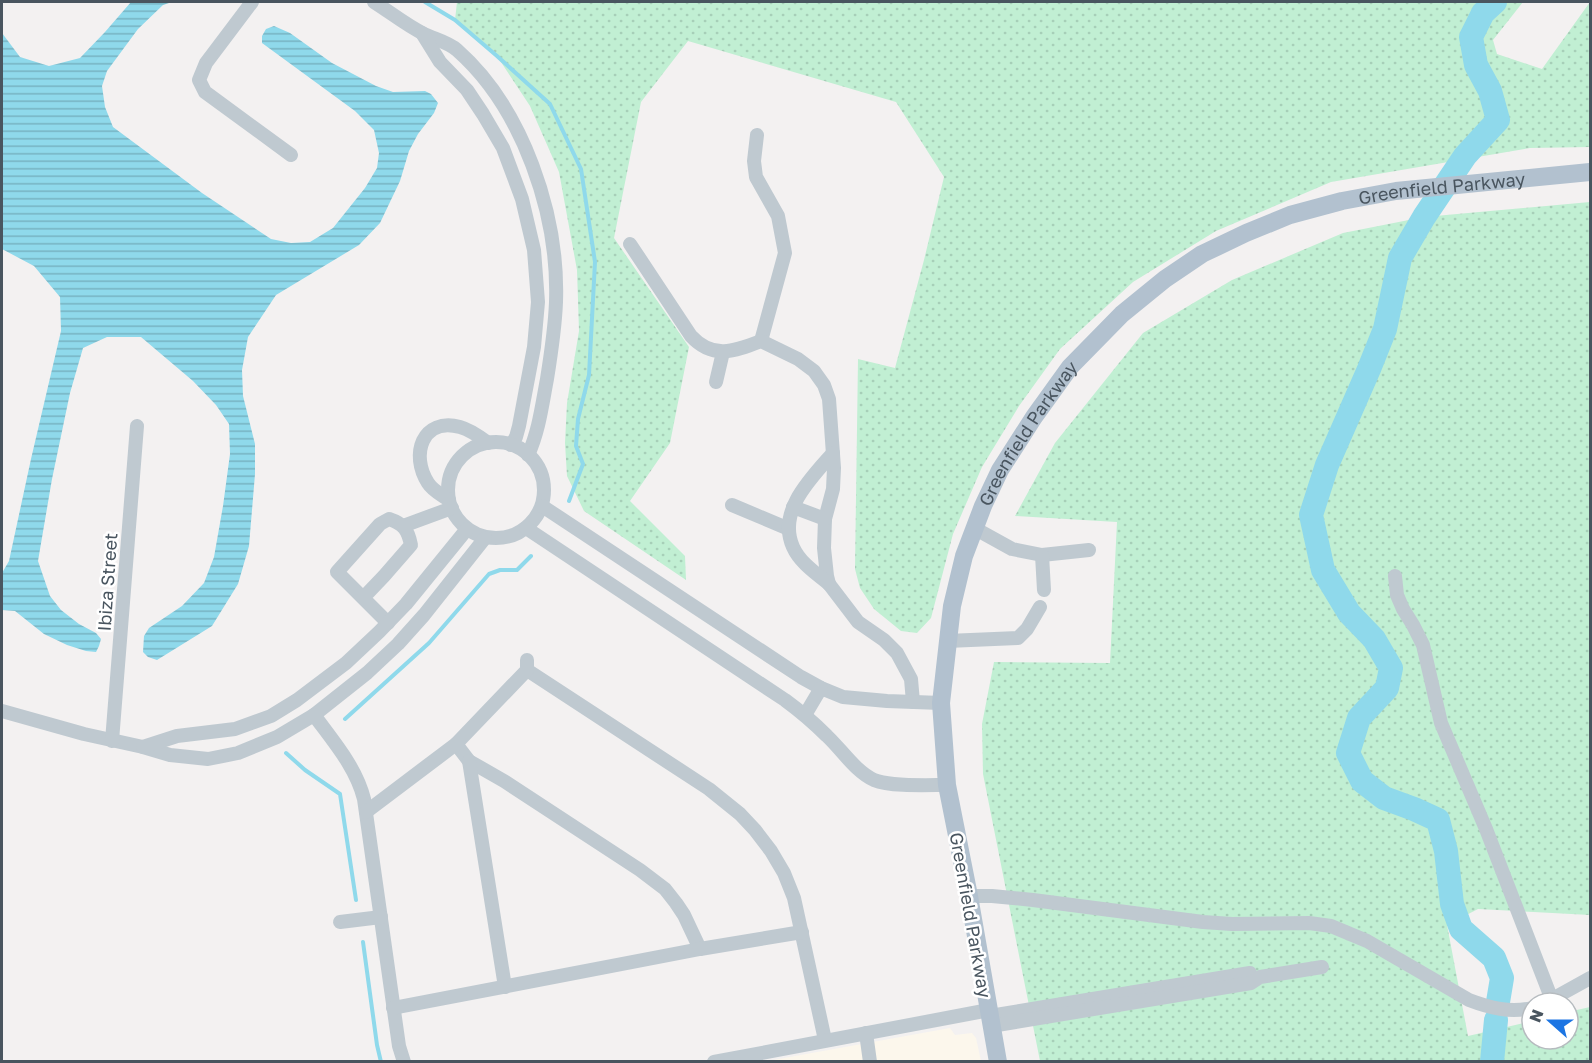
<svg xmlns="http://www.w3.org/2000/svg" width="1592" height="1063" font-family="'Golos Text',sans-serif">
<defs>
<pattern id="grass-dots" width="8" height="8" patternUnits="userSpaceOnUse" patternTransform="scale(1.5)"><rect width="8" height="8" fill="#c1efd3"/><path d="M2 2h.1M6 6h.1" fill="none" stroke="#a7cfb8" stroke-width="1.8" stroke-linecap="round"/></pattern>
<pattern id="water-rules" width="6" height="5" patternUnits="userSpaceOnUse" patternTransform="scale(1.5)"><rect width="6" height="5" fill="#8fd9eb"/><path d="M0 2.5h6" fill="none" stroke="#77b3c2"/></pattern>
</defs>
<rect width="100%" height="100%" fill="#f3f1f1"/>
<polygon fill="#fcf7ec" points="950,1028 955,1035 972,1033 976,1038 981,1061 762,1062"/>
<g fill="url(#grass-dots)">
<polygon points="457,2 1523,2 1493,40 1497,54 1542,69 1590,2 1590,147 1530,148 1331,182 1216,231 1133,282 1060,349 1019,406 982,467 953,534 931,618 917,633 901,631 874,609 860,588 855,569 858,359 895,368 924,260 944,177 896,102 688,41 641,102 614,238 689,347 670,443 630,501 685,556 686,580 584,511 567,476 565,443 567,403 579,331 577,270 559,172 530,106 497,56 455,20"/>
<polygon points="1590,202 1590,915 1478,909 1447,925 1468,1036 1532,1021 1532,1039 1568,1039 1568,1012 1590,1007 1590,1061 1040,1061 983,774 982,724 994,662 1110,663 1117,522 1015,516 1055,443 1143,333 1232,280 1343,233 1424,217"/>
</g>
<polygon fill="url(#water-rules)" points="131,2 172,2 163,5 138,29 107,71 102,86 105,107 113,127 202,193 271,239 291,243 310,242 333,228 365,188 377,168 379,153 374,130 355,111 262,43 262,36 266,29 274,26 290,33 332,63 376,86 393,92 425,91 431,94 438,103 434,113 418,134 409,151 400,181 380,223 359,245 276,295 248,337 242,370 243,396 255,444 255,474 249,546 238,584 212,626 157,660 148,657 143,652 144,636 149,628 182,606 204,583 214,557 223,506 230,454 229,424 216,405 193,381 141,337 107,337 83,348 70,393 52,479 38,561 50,596 61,610 79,624 96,633 101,639 99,646 96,652 86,651 67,645 44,634 15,611 2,610 2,573 9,561 31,459 61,331 60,297 34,266 2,249 2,33 20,57 49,66 80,58 105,32"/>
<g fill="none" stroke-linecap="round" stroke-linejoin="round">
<g stroke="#8fd9eb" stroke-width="4">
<polyline points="425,2 455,20 497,56 550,104 581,169 595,262 589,375 578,419 576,446 583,464 569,501"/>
<polyline points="345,719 429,643 489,574 500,570 517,570 531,556"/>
<polyline points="286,753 305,770 340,794 356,900"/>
<polyline points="363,942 377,1045 381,1062"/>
</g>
<g stroke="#8fd9eb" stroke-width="24">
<polyline points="1495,2 1483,13 1471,37 1476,65 1490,91 1498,120 1465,156 1424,217 1400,258 1385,329 1369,369 1327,465 1311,515 1323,570 1349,613 1374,639 1391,668 1387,688 1359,718 1348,753 1362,781 1384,798 1414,809 1438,820 1446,851 1452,904 1461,929 1494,958 1502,978 1498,1002"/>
<polyline points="1492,1062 1496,1020"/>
</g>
<g stroke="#bfc9d0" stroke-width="14">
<polyline points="252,2 206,63 199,80 205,92 291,155"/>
<path d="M 374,2 C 390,12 406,25 424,34 C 434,39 448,42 457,50 C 523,108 559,215 556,302 C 555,328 551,354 547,379 C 542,405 539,431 528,455"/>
<polyline points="422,33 440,62 467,90 483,114 503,148 522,199 534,250 538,302 534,347 519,426 516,437 511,445"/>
<polyline points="757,135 754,161 756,177 778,216 785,253 761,341"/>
<path d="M 630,244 L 691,336 C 713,360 735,351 761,341 L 798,359 L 814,371 L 824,385 L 829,399 L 834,468 L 833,489 L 825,519 L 824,548 L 827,576 L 829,584 L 858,622 L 884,640 L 897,653 L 911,679 L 913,702"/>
<polyline points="716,382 723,352"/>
<circle cx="496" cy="490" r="48"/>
<path d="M 449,500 C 442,495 433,491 428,483 C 410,455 422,417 460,427 C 471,430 480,437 488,443"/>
<polyline points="732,505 789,529"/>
<polyline points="542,506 801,677 821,688 843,697 887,701 941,703"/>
<polyline points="793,507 825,519"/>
<polyline points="403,526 452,508"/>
<path d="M 526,528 L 785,700 C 800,711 814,723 827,736 C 842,750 855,771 874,780 C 891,787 928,785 947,785"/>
<polyline points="974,528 1012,549 1042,555 1089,550"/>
<polyline points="1042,555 1044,590"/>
<polyline points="1395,576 1397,595 1403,609 1413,625 1423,645 1441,723 1486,829 1552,1000"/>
<path d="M 829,584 C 817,574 800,563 793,547 C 777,511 811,478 833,453"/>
<path d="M 363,598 L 384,576 L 411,545 C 408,530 404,524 389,519 L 380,524 L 337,572 L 388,623"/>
<polyline points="947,641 1018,638 1027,629 1040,607"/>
<polyline points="527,670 709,789 740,814 755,830 771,851 784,873 794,898 825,1040"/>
<polyline points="2,711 84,734 143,747 170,755 208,759 238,753 277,737 314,715 367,673 398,644 424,615 485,538"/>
<path d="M 314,715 C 333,741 356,767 364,799 L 399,1046 L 404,1062"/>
<polyline points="805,715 821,688"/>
<polyline points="112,741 137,426"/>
<polyline points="456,744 469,761 504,781 640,870 665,889 676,903 684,915 700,949"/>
<polyline points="143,747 177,736 235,729 271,716 297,700 346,663 379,632 406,604 467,529"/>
<polyline points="469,761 505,987"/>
<polyline points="366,812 456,744 527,670 527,660"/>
<path d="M 969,896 L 992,896 L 1033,900 L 1203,922 L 1232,924 L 1309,923 L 1331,926 L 1367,941 L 1469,1000 C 1490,1008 1510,1013 1532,1008"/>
<polyline points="340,922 381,917"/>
<polyline points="1545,1003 1590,978"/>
<polyline points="393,1008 700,949 802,932"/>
<polyline points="990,1016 1250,973"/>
<polyline points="991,1026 1251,983 1260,977 1322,967"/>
<polyline points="866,1033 870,1062"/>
<polyline points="714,1062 989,1010"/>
</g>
<path stroke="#b2c1cf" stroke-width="18" id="s1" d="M 998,1062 L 969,896 L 947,785 L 941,703 L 952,606 L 964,556 L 983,506 L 1000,470 L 1034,417 L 1070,367 L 1122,314 L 1165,279 L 1202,254 L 1246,233 L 1290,215 L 1342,201 L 1396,191 L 1590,172"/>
</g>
<g text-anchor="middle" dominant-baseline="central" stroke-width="5" stroke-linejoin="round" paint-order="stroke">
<g font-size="18" fill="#49555f" stroke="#fff">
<text stroke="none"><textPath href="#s1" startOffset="1156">Greenfield Parkway</textPath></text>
<text stroke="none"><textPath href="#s1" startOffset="652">Greenfield Parkway</textPath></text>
<text transform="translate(107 582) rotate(-86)">Ibiza Street</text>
<text transform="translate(971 915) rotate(80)">Greenfield Parkway</text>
</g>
</g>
<rect width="1592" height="1063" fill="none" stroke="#49555f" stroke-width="6"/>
<g transform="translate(1550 1021) rotate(291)"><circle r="28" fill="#ffffff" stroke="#b6bbbf" stroke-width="1.5"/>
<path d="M0-4.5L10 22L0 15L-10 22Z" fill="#1c75e3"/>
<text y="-9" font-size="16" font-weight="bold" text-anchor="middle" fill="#49555f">N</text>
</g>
</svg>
